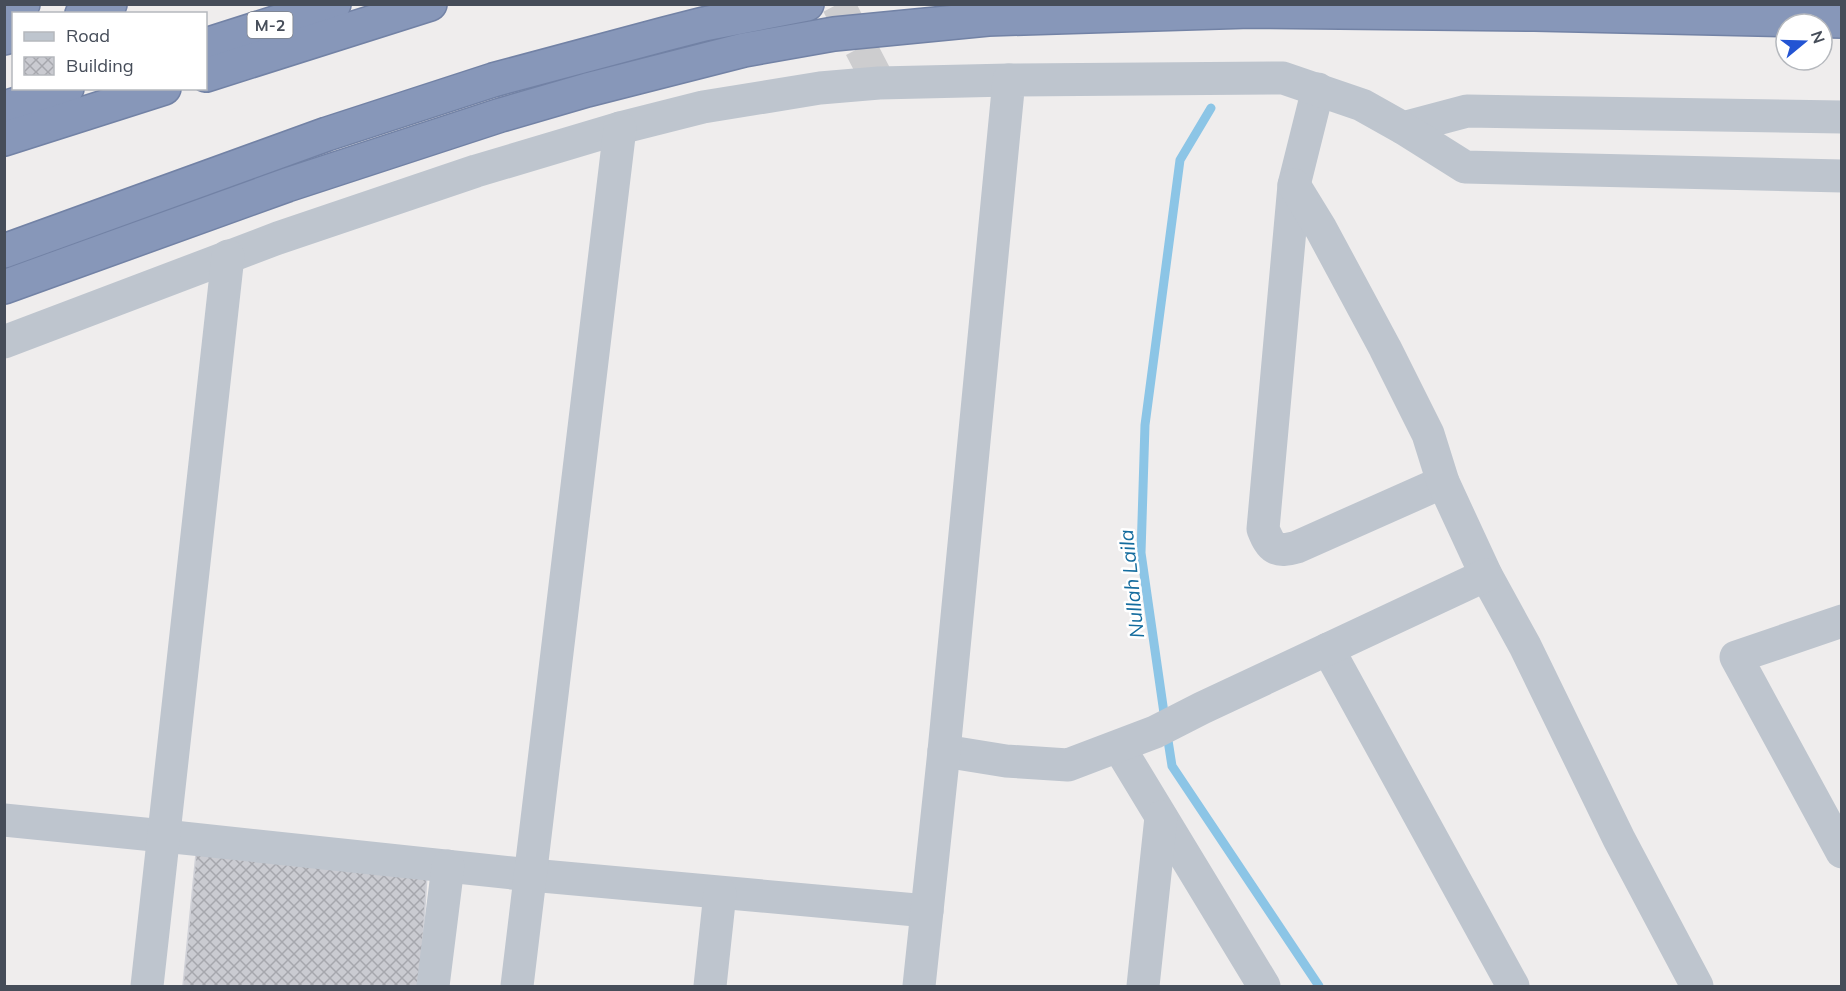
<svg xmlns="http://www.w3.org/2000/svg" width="1846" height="991" font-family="Mulish,sans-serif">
<defs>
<pattern id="building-cross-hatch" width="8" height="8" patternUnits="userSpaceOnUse" patternTransform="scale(1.5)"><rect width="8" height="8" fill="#cacbd1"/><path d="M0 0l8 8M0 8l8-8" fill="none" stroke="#a6a7ad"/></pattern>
</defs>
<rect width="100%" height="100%" fill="#efeded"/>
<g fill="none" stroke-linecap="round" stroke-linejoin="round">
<g stroke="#8cc5e6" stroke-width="9">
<polyline points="1165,720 1141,553 1145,425 1180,160 1211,108"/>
<polyline points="1167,734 1172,766 1319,986"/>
</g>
</g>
<polygon fill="url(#building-cross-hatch)" stroke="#d1d2d8" stroke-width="1.5" points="197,844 427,874 420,986 183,986"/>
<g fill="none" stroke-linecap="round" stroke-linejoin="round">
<polyline stroke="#cdcdcf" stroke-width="33" stroke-dasharray="33 16" stroke-linecap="butt" points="838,4 875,75"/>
<defs>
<g id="highway">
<polyline points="4,10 23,4"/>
<polyline points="82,14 110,4"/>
<polyline points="4,38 14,35"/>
<polyline points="206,45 334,4"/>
<polyline points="206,75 430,4"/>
<polyline points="4,108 67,88"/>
<polyline points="4,139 164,88"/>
<polyline points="4,251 327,134 493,80 665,34 704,24 807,4"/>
<polyline points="4,287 287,185 501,115 587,90 744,50 834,34 988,19 1251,11 1534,14 1842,21"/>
</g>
</defs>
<use href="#highway" stroke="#7282a5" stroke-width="36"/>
<g stroke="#bec5ce" stroke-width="33">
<path d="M 1318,89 L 1294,185 L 1263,529 C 1271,549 1276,553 1297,547 L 1443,482"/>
<polyline points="1403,128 1467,111 1842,117"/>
<polyline points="1294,185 1321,229 1385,348 1428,434 1443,482 1486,575 1525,646 1619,839 1697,986"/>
<polyline points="4,342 278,238 476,171 620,128 703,107 820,88 879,83 1009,80"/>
<polyline points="1842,621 1736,657 1842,852"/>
<polyline points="1328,649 1513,986"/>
<polyline points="1119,747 1264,986"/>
<polyline points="944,751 1006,761 1068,765 1155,732 1202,708 1486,575"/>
<polyline points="4,820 164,836 531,875 927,911"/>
<polyline points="147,986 228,256"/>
<polyline points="433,986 448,866"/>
<polyline points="517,986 620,128"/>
<polyline points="710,986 720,893"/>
<polyline points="919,986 944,751 1009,80 1283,78 1362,105 1403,128 1465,167 1842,176"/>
<polyline points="1143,986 1161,817"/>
</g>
<use href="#highway" stroke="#8797b9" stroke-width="33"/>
</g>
<g text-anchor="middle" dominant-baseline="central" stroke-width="5" stroke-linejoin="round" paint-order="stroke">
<rect fill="#fff" stroke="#7e828b" stroke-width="1.5" x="247.5" y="12" width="45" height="26" rx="4.5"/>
<g font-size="16" font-weight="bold" fill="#464d59">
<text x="270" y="25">M-2</text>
</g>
<g font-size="20" font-style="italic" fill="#146c9e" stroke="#fff">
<text transform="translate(1131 584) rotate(-96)">Nullah Laila</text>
</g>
</g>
<rect width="1846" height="991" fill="none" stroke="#464d59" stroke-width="12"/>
<rect x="12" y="12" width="195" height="78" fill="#ffffff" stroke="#b5b8bd" stroke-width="1.5"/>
<rect x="24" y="32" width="30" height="9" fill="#bec5ce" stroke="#b5b8bd" stroke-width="1.5"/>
<text x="66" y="42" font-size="18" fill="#464d59">Road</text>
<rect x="24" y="57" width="30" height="18" fill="url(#building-cross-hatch)" stroke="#b5b8bd" stroke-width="1.5"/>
<text x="66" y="72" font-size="18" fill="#464d59">Building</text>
<g transform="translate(1804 42) rotate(71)"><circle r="28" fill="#ffffff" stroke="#b5b8bd" stroke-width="1.5"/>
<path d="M0-4.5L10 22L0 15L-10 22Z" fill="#2354d3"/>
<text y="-9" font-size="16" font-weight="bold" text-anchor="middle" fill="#464d59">N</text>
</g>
</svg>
